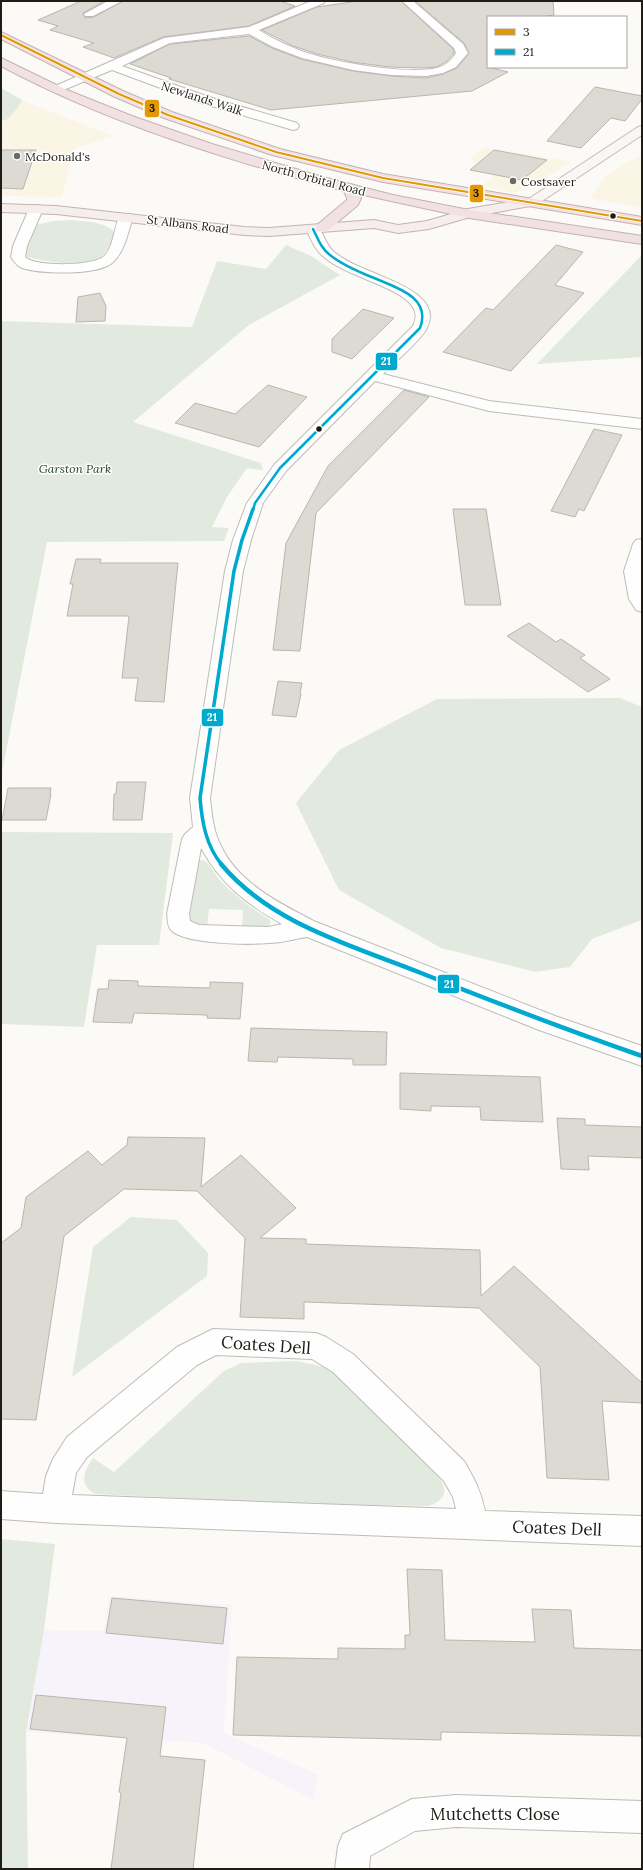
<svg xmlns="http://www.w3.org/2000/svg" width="643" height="1870" font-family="Lora,serif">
<rect width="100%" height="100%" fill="#fcfaf6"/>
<g fill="#fbf5e5">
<polygon points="1,89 22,100 113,136 74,149 62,197 1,196"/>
<polygon points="484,147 572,162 523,190 513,193 482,186 502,171 469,160"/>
<polygon points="642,155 642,208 590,198 605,177 624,164"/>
</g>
<polygon fill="#f6f4fa" points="109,1596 232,1605 224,1733 319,1775 313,1800 203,1743 26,1732 44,1630 104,1631"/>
<g fill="#e2eadf">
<polygon points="1,88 22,100 17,109 5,121 1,119"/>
<path d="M 72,220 C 87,222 105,221 115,233 C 112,243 108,250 101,257 C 87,270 44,261 27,257 L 25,253 L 35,225 L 53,221 Z"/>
<polygon points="286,245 311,256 340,275 249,325 133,422 261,463 263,470 247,468 227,497 212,527 229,528 224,541 47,542 1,777 1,321 192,327 217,261 266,269"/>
<polygon points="641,256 642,256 642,357 537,364"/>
<polygon points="620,698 642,707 642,920 592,939 570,967 535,972 441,948 339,890 296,803 339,750 437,699"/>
<polygon points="1,832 173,833 159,945 97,945 84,1027 1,1024"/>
<path d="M 202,860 C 210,862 213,872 218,878 C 233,895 250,907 269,919 L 271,922 L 267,928 L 242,928 L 243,910 L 209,909 L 207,927 L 191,923 L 188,919 L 196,861 Z"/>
<polygon points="131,1217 177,1220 208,1253 207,1276 72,1377 93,1247"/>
<path d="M 297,1361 L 329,1368 L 344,1380 L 437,1474 C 448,1490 448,1498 429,1506 L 304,1504 L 95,1494 C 78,1484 84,1471 93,1458 L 114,1472 L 224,1371 L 241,1363 Z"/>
<polygon points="1,1539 55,1544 44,1630 26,1732 28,1869 1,1869"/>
</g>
<g fill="#dddad3" stroke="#b8b6b1">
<polygon points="81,1 105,1 83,13 85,18 94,17 123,1 280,1 295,6 249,26 163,37 114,58 83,47 94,43 50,30 58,26 38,20"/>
<polygon points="358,1 401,1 453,49 454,53 447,61 437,67 424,68 390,67 352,62 317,54 293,46 262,30 317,7"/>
<polygon points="415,1 553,1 554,15 542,17 488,17 488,67 508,72 472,91 271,110 169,79 171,78 130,64 170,44 249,36 272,48 301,59 353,71 391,76 426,78 443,74 457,68 469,53 464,43"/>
<polygon points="595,87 642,96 642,99 625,121 611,118 581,148 547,141"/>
<polygon points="1,150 36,150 23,189 1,188"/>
<polygon points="494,150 547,160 522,180 470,170"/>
<polygon points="556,245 583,252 555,285 584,293 511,371 443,352 486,308 493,310"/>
<polygon points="100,293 106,306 105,321 76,322 78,297"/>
<polygon points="363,309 394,318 352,359 332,352 332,339"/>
<polygon points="268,385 307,397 259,447 175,423 195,403 235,414"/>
<polygon points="404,390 429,397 316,513 300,651 273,650 286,543 328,466"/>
<polygon points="594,429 622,435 584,511 579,509 575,517 551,511"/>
<polygon points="453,509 486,509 501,605 465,605"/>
<polygon points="76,559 101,559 100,563 178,563 164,702 135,701 138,678 122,678 129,616 67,616 73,584 70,584"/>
<polygon points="529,623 556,642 561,639 585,655 580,658 610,679 588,692 507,636"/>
<polygon points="278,681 302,683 300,694 301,694 296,717 272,715"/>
<polygon points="117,782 146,782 142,820 113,820 114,794 116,794"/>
<polygon points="8,788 51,788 50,794 51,794 46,820 2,820"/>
<polygon points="109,980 138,981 138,986 210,988 210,982 243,983 240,1019 207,1018 207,1015 134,1013 132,1023 93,1022 98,989 108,989"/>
<polygon points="251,1028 387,1032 386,1065 353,1065 353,1059 278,1057 277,1062 248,1061"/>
<polygon points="400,1073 540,1077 543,1122 481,1120 480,1107 431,1106 431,1111 400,1109"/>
<polygon points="557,1118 585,1119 585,1125 642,1127 642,1158 588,1156 589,1170 561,1169"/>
<polygon points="128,1137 205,1138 201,1187 241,1155 296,1208 260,1238 306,1239 306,1244 480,1250 481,1296 514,1266 642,1383 642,1403 602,1401 609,1480 547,1478 540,1367 479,1308 304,1302 304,1319 240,1317 245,1238 197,1191 124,1189 64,1236 36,1420 1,1419 1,1243 21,1228 26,1197 88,1151 102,1165 127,1145"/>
<polygon points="407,1569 442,1570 445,1640 535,1642 532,1609 571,1610 574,1648 642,1650 642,1736 441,1732 441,1740 233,1735 237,1657 338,1659 338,1648 405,1649 405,1635 410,1635"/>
<polygon points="112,1598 227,1608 223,1644 106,1633"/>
<polygon points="36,1695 166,1707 160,1756 205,1760 193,1869 111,1869 121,1793 119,1792 127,1738 30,1729"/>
</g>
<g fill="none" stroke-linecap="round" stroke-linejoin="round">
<defs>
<g id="street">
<polygon points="108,1 122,1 93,16 85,16 84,14"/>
<path d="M 311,1 L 325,1 L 324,3 L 259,30 C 273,39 288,46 304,52 C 334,62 407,75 437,68 C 445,66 452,60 456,53 L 454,48 L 402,1 L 413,1 L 463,44 L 468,53 L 456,67 L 443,73 L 426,76 L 391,75 L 353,70 L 302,58 L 273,47 L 249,34 L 170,43 L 122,66 L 209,97 L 297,123 L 299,126 L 297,129 L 293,130 L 201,103 L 112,70 L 61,91 L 57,93 L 51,89 L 53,87 L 164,38 L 249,27 Z"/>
<path d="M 36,205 L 41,206 L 43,209 L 27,246 L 25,257 C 35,267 92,266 103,257 C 115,247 113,226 121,214 L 131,214 L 133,217 C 128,232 125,251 113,262 C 99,276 40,274 22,268 C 17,266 14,261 11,257 L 13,246 L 29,209 L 31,206 Z"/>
<path d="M 313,225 L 318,226 C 324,235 326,245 334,252 C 345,261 359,267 372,272 C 391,281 443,296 427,328 C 422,339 393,364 383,374 L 489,401 L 642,419 L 642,429 L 489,411 L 375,381 L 286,471 L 263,503 L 251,540 L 243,571 L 210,798 C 212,815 213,831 221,846 C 238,883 281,904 316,922 L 555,1016 L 642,1046 L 642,1066 L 539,1030 L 307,937 C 294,939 281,943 268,943 C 248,945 186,944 172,931 C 167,927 168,920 167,914 L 182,839 L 185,834 L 193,827 L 190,798 L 225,571 L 233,540 L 247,503 L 274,465 L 413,326 C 416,320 417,312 412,306 C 400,287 345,276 324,257 C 315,250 311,239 306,229 L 308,226 ZM 201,848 C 221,884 246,904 282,924 L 268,927 L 199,925 L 190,921 L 189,914 Z"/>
<polygon points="642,539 642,612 636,610 629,599 624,571 633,544 636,540"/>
<path d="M 213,1329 L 316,1333 L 326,1337 L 353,1354 L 464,1461 C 474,1478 481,1491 485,1511 L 642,1516 L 642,1546 L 56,1523 L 1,1519 L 1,1491 L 43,1494 L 46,1476 L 53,1459 L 67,1437 L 177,1347 ZM 216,1355 L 312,1359 L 333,1372 L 444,1481 L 453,1497 L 456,1509 L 72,1495 L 76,1473 L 87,1457 L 197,1365 Z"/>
<polygon points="456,1795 642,1801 642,1833 456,1827 415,1831 370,1856 369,1869 335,1869 338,1846 343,1834 412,1799"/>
</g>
<polygon id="secondary" points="642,126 642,135 536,205 526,205 524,202 638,127"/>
<polygon id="primary" points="531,198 536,199 538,202 536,205 470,217 429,229 398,233 374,228 269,236 244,235 56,214 1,212 1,204 56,206 244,227 269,228 374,220 398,225 427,221 468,209"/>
<g id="highway">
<polygon points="1,32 123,91 172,112 280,149 383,174 642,217 642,225 383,182 272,155 164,118 115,97 1,39"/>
<path d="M 1,58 L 67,90 L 132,116 L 212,144 L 323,177 L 393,195 L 469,210 L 642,236 L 642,244 L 469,218 L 359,194 L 361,198 L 358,205 L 327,231 L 317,231 L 315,228 L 317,225 L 347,200 L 347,198 L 344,191 C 227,160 108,123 1,66 Z"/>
</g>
</defs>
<use href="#street" stroke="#bebcb7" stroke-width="2"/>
<use href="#secondary" stroke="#bebcb7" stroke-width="2"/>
<use href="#primary" stroke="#c3b3b2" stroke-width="2"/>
<use href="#highway" stroke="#c3b3b2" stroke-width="2"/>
<use href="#street" fill="#fffefe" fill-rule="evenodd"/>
<use href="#secondary" fill="#faf6f5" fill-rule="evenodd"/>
<use href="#primary" fill="#f6eded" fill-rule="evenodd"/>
<use href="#highway" fill="#f1e1e2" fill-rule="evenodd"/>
<defs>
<polyline id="bus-1" points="1,35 119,94 168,115 276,152 383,178 642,221"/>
<path id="bus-2-far2" d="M 253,510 L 255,503 L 280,468 L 420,328 C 432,297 395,287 374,278 C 359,272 342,265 330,255 C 321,248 318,239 313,229"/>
<path id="bus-2-far1" d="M 222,865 C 206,846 202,822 200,798 L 234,571 L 242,540 L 253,509"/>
<path id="bus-2" d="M 221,864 C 271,924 351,945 421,973 C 494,1002 567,1030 642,1056"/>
</defs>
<use href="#bus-1" stroke="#fff" stroke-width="3.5"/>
<use href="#bus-2-far2" stroke="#fff" stroke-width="4.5"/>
<use href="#bus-2-far1" stroke="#fff" stroke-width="6"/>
<use href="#bus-2" stroke="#fff" stroke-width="8"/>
<use href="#bus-1" stroke="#e19802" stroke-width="2"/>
<use href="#bus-2-far2" stroke="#00a9ce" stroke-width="2.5"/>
<use href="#bus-2-far1" stroke="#00a9ce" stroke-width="3.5"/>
<use href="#bus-2" stroke="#00a9ce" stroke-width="4.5"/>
</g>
<g fill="#6c6a64" stroke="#fff" stroke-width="1.5">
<circle cx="17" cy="156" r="4"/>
<circle cx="513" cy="181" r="4"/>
</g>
<g fill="#1f1c16" stroke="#fff" stroke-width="1.5">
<circle cx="613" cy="216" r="3.5"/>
<circle cx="319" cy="429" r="3.5"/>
</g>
<g text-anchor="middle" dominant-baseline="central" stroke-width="3" stroke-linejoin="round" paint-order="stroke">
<g font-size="12" fill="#1f1c16" stroke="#fff">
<text transform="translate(202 98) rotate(18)">Newlands Walk</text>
<text transform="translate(314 178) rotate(15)">North Orbital Road</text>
<text transform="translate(188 224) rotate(7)">St Albans Road</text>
</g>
<g font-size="12" fill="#1f1c16" stroke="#fff" text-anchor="start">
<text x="25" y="156">McDonald's</text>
<text x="521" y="181">Costsaver</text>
</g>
<g font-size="12" font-style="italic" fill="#224624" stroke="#fff">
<text x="75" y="468">Garston Park</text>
</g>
<g font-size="17" fill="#1f1c16" stroke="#fff">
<text transform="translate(266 1345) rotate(4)">Coates Dell</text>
<text transform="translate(557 1528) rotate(2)">Coates Dell</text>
<text x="495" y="1814">Mutchetts Close</text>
</g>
</g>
<g stroke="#fff" stroke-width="1.5">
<rect x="144" y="99" width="16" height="19" rx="4" fill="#e19802"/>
<rect x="469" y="184" width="15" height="19" rx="4" fill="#e19802"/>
<rect x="375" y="352" width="23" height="19" rx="4" fill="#00a9ce"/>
<rect x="201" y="708" width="23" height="19" rx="4" fill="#00a9ce"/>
<rect x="437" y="974" width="23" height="20" rx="4" fill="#00a9ce"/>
</g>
<g font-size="11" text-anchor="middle" font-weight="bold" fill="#fff">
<text x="386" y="365">21</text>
<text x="212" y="721">21</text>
<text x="449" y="988">21</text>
</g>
<g font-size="11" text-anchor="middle" font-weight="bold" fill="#111">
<text x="152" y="112">3</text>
<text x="476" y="197">3</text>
</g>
<rect width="643" height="1870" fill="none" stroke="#1f1c16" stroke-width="4"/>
<rect x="487" y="16" width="140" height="52" fill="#ffffff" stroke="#a5a4a2"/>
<rect x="495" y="29" width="20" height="6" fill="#e19802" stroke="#a5a4a2"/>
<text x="523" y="36" font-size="12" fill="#1f1c16">3</text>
<rect x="495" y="49" width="20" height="6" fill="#00a9ce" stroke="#a5a4a2"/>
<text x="523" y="56" font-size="12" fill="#1f1c16">21</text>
</svg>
